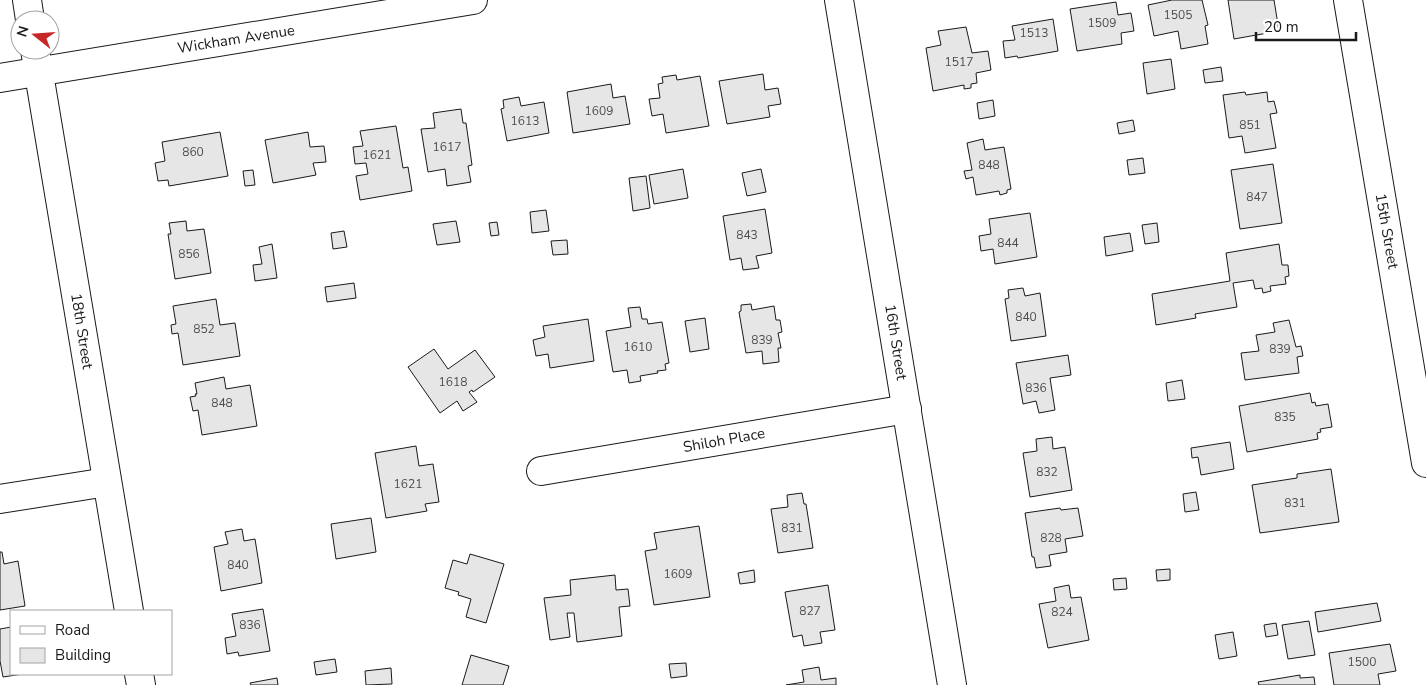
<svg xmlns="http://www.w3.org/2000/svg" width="1426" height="685" font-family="'Nunito Sans',sans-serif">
<rect width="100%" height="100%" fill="#fff"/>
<g fill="#e6e6e6" stroke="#1a1a1a">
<polygon points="1172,0 1202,0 1208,25 1205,26 1208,44 1181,49 1178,31 1154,36 1148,5"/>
<polygon points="1228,0 1274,0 1279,31 1234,39"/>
<polygon points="1116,2 1118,15 1131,13 1134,31 1121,33 1122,44 1077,51 1070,9"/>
<polygon points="1053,19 1058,51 1018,58 1017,56 1005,58 1003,41 1015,40 1012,26"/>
<polygon points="966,27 972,53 988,51 991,70 976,73 977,83 971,84 971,88 964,89 964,85 933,91 926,48 941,45 938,31"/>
<polygon points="1171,59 1175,89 1147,94 1143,63"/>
<polygon points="1221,67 1223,81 1205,83 1203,70"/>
<polygon points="763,74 765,90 778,88 781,104 768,106 770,117 727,124 719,81"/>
<polygon points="676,75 677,80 700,76 709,126 666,133 663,114 652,116 649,99 660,98 658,84 663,83 662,77"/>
<polygon points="611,84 613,98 625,96 630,124 573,133 567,92"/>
<polygon points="1245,92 1246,95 1267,92 1268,102 1274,101 1277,113 1270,114 1276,148 1245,153 1242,136 1229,138 1223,95"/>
<polygon points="519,97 521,106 544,102 549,133 507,141 501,109 504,108 503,100"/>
<polygon points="993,100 995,116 979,119 977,103"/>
<polygon points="461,109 463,123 466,123 472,165 468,166 471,182 447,186 445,169 428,172 421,129 435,128 433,113"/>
<polygon points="1133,120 1135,131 1119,134 1117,123"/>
<polygon points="396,126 403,168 408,167 412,191 360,200 356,176 368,174 366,163 355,164 353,147 363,146 360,131"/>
<polygon points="220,132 228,176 169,186 168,180 158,181 155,163 165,161 162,142"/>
<polygon points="308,132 310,147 324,146 326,162 313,163 316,175 273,183 265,140"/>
<polygon points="983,139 985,150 1004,147 1011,189 1007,190 1007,193 1000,195 999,191 976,195 973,177 966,179 964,171 972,170 967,143"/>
<polygon points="1143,158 1145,173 1129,175 1127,160"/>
<polygon points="1273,164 1282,223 1240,229 1231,170"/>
<polygon points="683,169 688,198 654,204 649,175"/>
<polygon points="761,169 766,192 747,196 742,173"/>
<polygon points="253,170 255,185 245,186 243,171"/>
<polygon points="646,176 650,208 633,211 629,178"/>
<polygon points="765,209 772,253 756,256 759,268 743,270 741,258 730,260 723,216"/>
<polygon points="546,210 549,231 532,233 530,212"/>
<polygon points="1030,213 1037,257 995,264 993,249 981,251 979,236 991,234 989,219"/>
<polygon points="186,221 187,231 204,229 211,273 175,279 168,234 171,234 169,223"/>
<polygon points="456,221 460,242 437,245 433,224"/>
<polygon points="497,222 499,235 491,236 489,223"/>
<polygon points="1157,223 1159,242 1145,244 1142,225"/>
<polygon points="344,231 347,247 333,249 331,233"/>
<polygon points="1130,233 1133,251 1106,256 1104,237"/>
<polygon points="567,240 568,254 553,255 551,241"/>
<polygon points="272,244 277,278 255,281 253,265 262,264 259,247"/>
<polygon points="1279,244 1282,265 1288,265 1289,276 1285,277 1286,284 1270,286 1271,291 1263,293 1262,288 1255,289 1253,280 1233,283 1237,307 1195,314 1196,318 1156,325 1152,294 1230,281 1226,253"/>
<polygon points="354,283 356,298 327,302 325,287"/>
<polygon points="1023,288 1025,296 1040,293 1046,336 1011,341 1005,299 1009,298 1008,290"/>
<polygon points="216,299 220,325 235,323 240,356 183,365 178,333 172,334 171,325 176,324 173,306"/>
<polygon points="751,304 752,310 774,306 776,320 780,320 782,332 778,333 781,348 778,348 779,362 763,364 762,351 746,353 739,312 741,311 741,305"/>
<polygon points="640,307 642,319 647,319 648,324 662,322 669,363 665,364 666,370 657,371 658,373 640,376 641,381 629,383 627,370 613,372 606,331 631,327 628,308"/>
<polygon points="705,318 709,349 690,352 685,321"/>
<polygon points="588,319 594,361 550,368 548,354 536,356 533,340 545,337 543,326"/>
<polygon points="1289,320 1296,347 1301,346 1303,356 1297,357 1299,373 1245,380 1241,353 1259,351 1256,335 1275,332 1273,323"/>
<polygon points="434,349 448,369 475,350 495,377 473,392 472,390 469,392 477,402 463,411 457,401 440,413 408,367"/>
<polygon points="1068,355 1071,375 1050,378 1055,410 1039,413 1036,401 1023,404 1016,363"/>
<polygon points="224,377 226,389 250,385 257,426 202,435 198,410 193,411 190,397 196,396 195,394 197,394 195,383"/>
<polygon points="1182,380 1185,399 1168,401 1166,383"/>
<polygon points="1310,393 1312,403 1315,402 1316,406 1328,404 1332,427 1320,429 1321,432 1317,433 1318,439 1247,452 1239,406"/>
<polygon points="1052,437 1053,449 1065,447 1072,490 1030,497 1023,453 1037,451 1036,439"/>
<polygon points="1230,442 1234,469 1201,475 1198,457 1192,458 1191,448"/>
<polygon points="416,446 419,466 433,464 439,502 425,504 427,511 386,518 375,453"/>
<polygon points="1331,469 1339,522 1260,533 1252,485 1297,478 1297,474"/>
<polygon points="1196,492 1199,510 1185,512 1183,494"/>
<polygon points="802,493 804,504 806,504 813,548 778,553 771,509 788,507 787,495"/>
<polygon points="1060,508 1061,510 1078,508 1083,536 1065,539 1067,552 1049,555 1051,566 1036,568 1034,557 1032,557 1025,513"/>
<polygon points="371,518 376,552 336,559 331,524"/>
<polygon points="699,526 710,597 654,605 645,551 657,549 654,533"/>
<polygon points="242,529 244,541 255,539 262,583 221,591 214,547 228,544 225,532"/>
<polygon points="0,552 2,552 4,564 18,561 25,606 0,610"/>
<polygon points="470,554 504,564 486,623 466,617 471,599 458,595 459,592 445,588 453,560 467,564"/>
<polygon points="1170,569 1170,580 1157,581 1156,570"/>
<polygon points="754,570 755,582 740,584 738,573"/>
<polygon points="615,575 616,590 628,589 630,606 619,607 622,636 577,642 574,613 567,613 570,637 550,640 544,598 571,595 570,580"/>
<polygon points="1126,578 1127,589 1114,590 1113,579"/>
<polygon points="828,585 835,630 820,632 822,643 804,646 802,635 793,637 785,592"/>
<polygon points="1069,585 1071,598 1081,597 1089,640 1048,648 1039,604 1056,601 1054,588"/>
<polygon points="1377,603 1381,621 1318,632 1315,612"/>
<polygon points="263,609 270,651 239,656 238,652 227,654 225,638 236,636 232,614"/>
<polygon points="1309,621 1315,655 1288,659 1282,625"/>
<polygon points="1276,623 1278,635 1266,637 1264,625"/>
<polygon points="11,627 11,674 23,674 3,677 0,661 0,629"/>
<polygon points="1233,632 1237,656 1219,659 1215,635"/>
<polygon points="1390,644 1396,671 1378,674 1380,685 1334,685 1329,653"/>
<polygon points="471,655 509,666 503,685 462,685"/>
<polygon points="335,659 337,672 316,675 314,662"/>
<polygon points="686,663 687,676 671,678 669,664"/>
<polygon points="819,667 821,680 836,678 836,685 786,685 804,682 802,670"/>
<polygon points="391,668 392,684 366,685 365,671"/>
<polygon points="1300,675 1300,678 1314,677 1315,685 1259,685 1258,682"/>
<polygon points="277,678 278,685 251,685 250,683"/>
</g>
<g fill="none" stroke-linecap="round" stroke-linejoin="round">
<defs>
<g id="minor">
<polyline points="27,0 30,20"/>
<polyline points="1348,0 1426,463"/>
<polyline points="35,50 129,611"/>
<polyline points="541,471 907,409"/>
<polyline points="0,499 107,482"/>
<polyline points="139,674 141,685"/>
</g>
<polyline id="tertiary" points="0,78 473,0"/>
<polyline id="secondary" points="839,0 952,685"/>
</defs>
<use href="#minor" stroke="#1a1a1a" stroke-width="30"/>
<use href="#tertiary" stroke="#1a1a1a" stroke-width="30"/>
<use href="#secondary" stroke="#1a1a1a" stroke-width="30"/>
<use href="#minor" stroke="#fff" stroke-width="28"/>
<use href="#tertiary" stroke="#fff" stroke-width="28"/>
<use href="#secondary" stroke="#fff" stroke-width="28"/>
</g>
<g text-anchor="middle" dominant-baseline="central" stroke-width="4" stroke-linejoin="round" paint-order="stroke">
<g font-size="12" fill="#4d4d4d">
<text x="1178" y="15">1505</text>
<text x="1102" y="23">1509</text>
<text x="1034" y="33">1513</text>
<text x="959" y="62">1517</text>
<text x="599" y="111">1609</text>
<text x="525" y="121">1613</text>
<text x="1250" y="125">851</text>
<text x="447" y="147">1617</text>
<text x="193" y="152">860</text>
<text x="377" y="155">1621</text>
<text x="989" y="165">848</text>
<text x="1257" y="197">847</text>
<text x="747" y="235">843</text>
<text x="1008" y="243">844</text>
<text x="189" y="254">856</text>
<text x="1026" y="317">840</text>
<text x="204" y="329">852</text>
<text x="762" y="340">839</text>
<text x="638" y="347">1610</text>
<text x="1280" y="349">839</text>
<text x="453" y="382">1618</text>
<text x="1036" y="388">836</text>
<text x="222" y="403">848</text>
<text x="1285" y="417">835</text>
<text x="1047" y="472">832</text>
<text x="408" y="484">1621</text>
<text x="1295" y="503">831</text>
<text x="792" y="528">831</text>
<text x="1051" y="538">828</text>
<text x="238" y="565">840</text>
<text x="678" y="574">1609</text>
<text x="810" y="611">827</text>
<text x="1062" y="612">824</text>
<text x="250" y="625">836</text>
<text x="1362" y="662">1500</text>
</g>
<g font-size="15" fill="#1a1a1a" stroke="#fff">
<text transform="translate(236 39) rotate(-9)">Wickham Avenue</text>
<text transform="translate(1387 231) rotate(80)">15th Street</text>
<text transform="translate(82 331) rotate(81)">18th Street</text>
<text transform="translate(896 342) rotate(81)">16th Street</text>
<text transform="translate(724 440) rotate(-10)">Shiloh Place</text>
</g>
</g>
<rect x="10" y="610" width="162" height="65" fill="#ffffff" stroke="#a3a3a3"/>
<rect x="20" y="626" width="25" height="8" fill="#ffffff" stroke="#a3a3a3"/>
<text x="55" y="635" font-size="15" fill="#1a1a1a">Road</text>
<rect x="20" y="648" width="25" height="15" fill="#e6e6e6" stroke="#a3a3a3"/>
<text x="55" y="660" font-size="15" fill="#1a1a1a">Building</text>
<g transform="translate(35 35) rotate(287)"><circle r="24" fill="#ffffff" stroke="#a3a3a3"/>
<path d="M0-4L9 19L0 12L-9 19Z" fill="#c62828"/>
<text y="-8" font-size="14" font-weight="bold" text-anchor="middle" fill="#1a1a1a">N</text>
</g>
<path d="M1256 32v8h100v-8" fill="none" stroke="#1a1a1a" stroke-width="2.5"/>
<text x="1264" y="32" font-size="15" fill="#1a1a1a" stroke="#ffffff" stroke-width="4" paint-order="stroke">20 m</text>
</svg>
